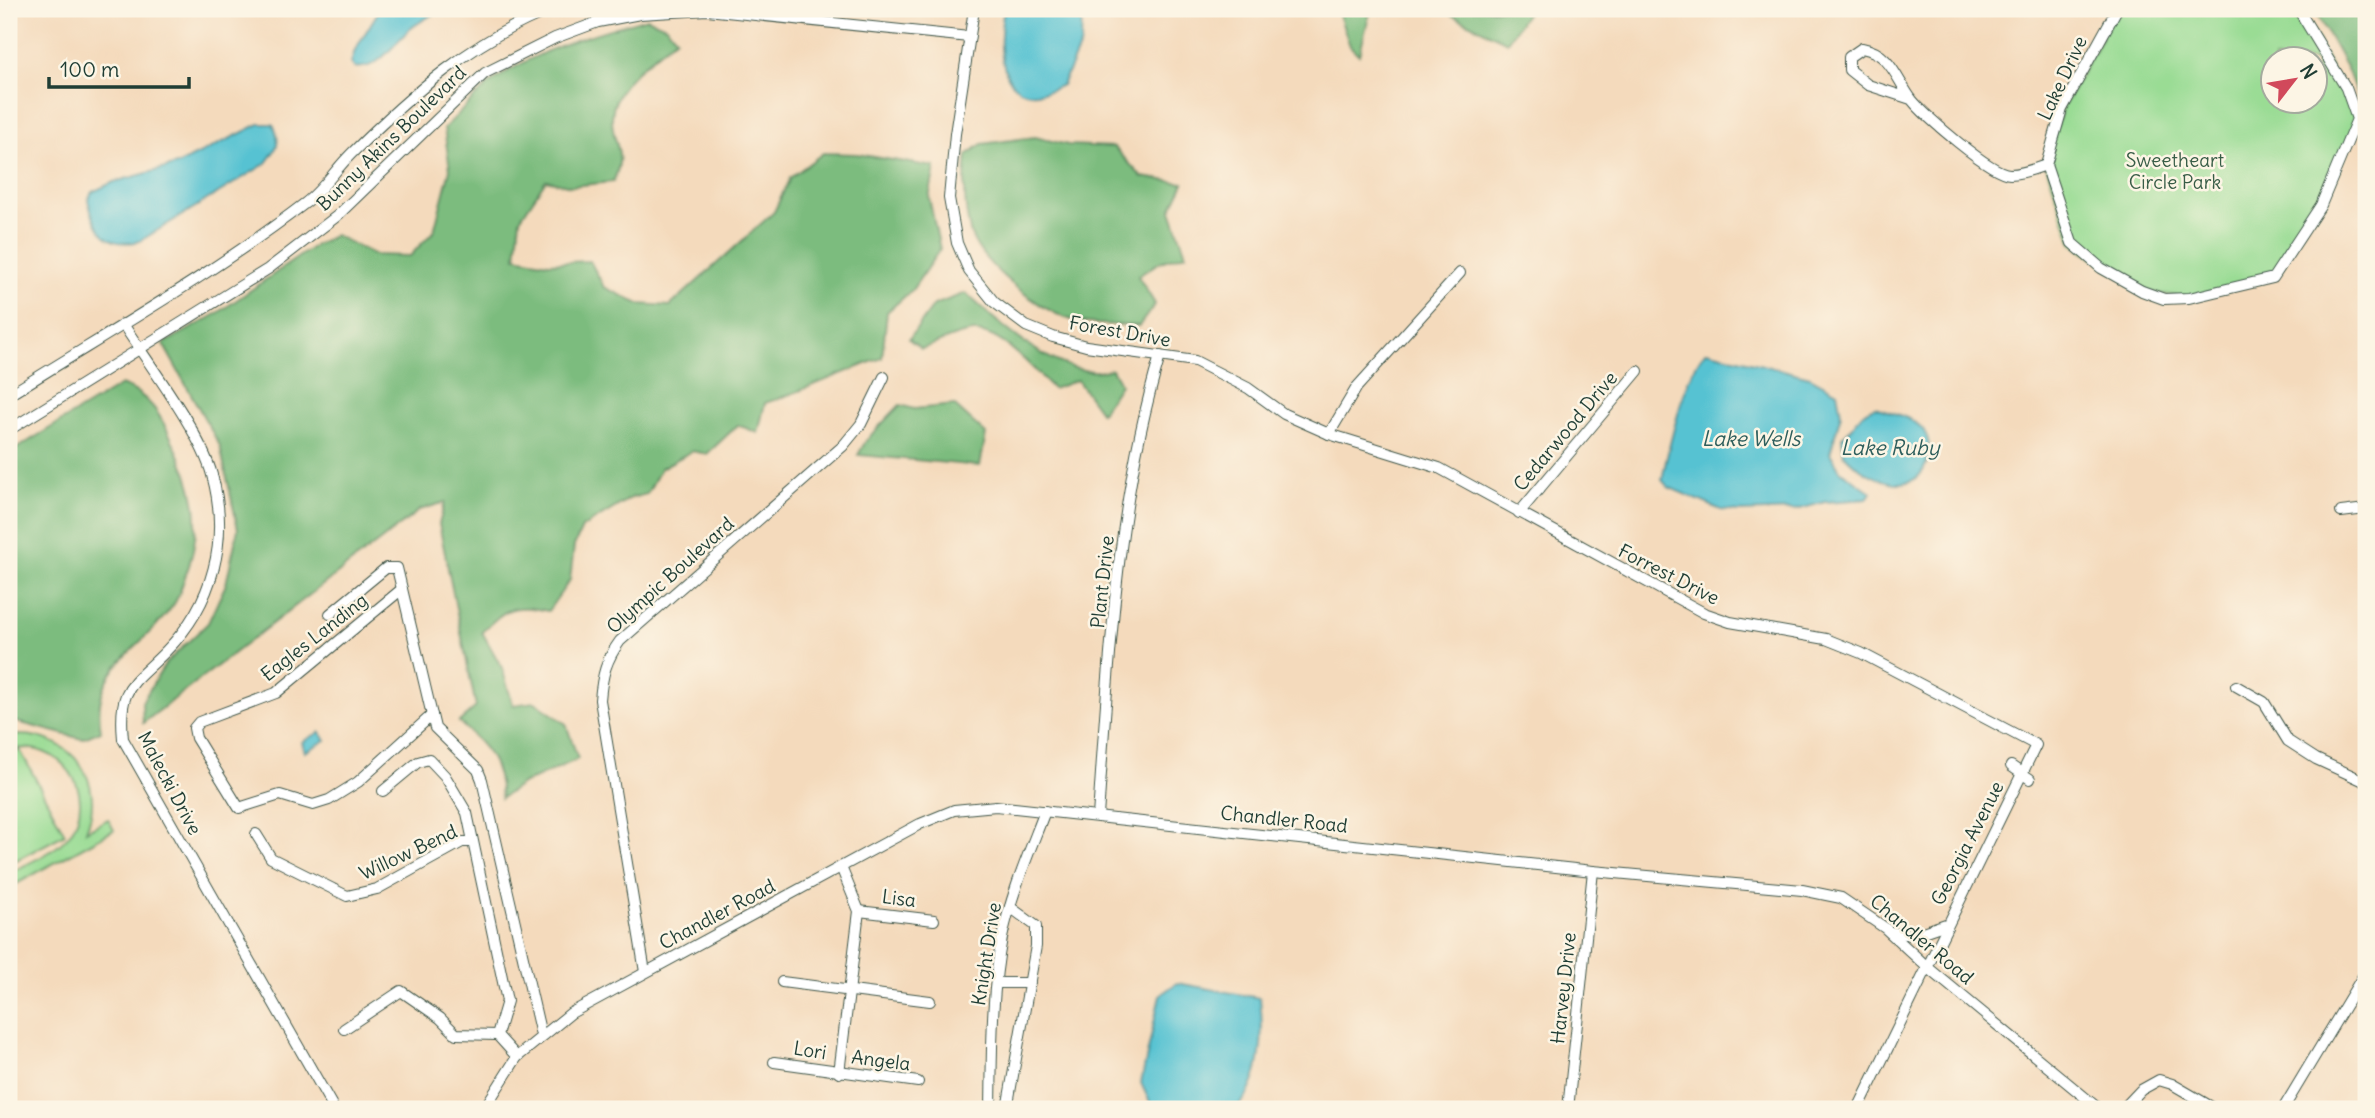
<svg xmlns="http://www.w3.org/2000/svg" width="2375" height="1118" font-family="Delius,sans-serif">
<rect width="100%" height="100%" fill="#fcf5e5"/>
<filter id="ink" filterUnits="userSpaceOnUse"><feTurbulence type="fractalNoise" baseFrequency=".0143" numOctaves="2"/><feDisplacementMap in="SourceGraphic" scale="14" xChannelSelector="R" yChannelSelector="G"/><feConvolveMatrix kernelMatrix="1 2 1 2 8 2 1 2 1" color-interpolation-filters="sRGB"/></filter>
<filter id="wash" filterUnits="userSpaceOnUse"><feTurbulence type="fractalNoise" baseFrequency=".00686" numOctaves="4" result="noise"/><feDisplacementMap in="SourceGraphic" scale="28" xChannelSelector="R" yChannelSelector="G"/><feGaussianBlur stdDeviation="1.57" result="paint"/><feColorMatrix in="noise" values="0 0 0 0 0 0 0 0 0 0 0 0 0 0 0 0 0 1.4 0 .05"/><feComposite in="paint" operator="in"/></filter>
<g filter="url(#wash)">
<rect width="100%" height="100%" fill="#f4dabc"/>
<g fill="#9adc94" stroke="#5c8c64" stroke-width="2" fill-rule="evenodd">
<path d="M 2117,9 L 2298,9 L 2306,18 L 2357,119 L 2336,173 L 2273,278 L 2189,298 L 2142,291 L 2072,243 L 2046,165 L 2062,109 ZM 2274,60 L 2316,60 L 2316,102 L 2274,102 Z"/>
<path d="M 19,735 C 71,735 107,780 86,831 L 108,819 L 114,830 L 9,888 L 9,873 C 28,863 55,853 69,835 C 101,791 58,738 9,750 L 9,737 Z"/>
<polygon points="20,750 65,834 9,864 9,756"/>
</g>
<g fill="#7bbc7e" stroke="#4d7c59" stroke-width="2">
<polygon points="1337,9 1371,9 1359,55 1350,46"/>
<polygon points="1440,9 1529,9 1507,42"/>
<polygon points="2314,9 2366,9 2366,119 2347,69"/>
<path d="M 647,18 L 666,26 L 676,38 C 652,59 613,83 612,118 C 612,147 628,150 613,182 L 571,186 L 546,180 L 520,219 L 516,257 L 548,263 L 590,261 L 604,287 L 639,304 L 670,306 L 774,212 L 790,178 L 823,153 L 857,154 L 935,167 L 929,198 L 940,249 L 912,290 L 887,312 L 882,358 C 842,372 805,391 765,403 L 758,433 L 738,425 L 707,454 L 692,451 L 661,468 L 647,494 L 631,498 L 582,528 L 574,546 L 570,580 L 548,611 C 512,604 507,607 482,632 L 502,668 L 513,705 L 535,702 L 566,724 L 578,759 L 522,784 L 501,798 C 499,760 486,747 459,722 L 476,707 L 439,524 L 445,502 L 420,510 L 143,723 L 142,702 L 166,663 L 208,623 L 226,584 L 238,529 L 220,446 L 163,344 L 215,315 L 317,244 L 335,235 L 375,255 L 410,256 L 434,231 L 450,169 L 444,128 C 461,113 477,92 496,79 C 541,48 595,33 647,18 Z"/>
<path d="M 1035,137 L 1068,145 L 1114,147 L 1142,177 L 1184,183 L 1171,210 L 1186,254 L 1160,262 L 1138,276 L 1155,304 L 1139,326 C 1117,324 1089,326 1069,319 C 1038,309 979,263 970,231 C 964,207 964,179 967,155 L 982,144 Z"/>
<path d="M 966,293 C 998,324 1064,384 1112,369 L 1120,384 L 1101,413 L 1077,380 L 1053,389 C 1036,371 1001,331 974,332 C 957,333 937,344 921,349 L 909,339 L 934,305 Z"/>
<path d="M 121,385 C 152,395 162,419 175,446 C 198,494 204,529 184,580 C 181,588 179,597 174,604 C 143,650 89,667 101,731 L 82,739 L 9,720 L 9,453 Z"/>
<polygon points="900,405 914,409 954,405 986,434 980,466 858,455 867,439"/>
</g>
<g fill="#57c2d2" stroke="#3b8083" stroke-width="2">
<path d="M 380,9 L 443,9 C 432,15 420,21 410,29 C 394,43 378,72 354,67 L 351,63 L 355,50 Z"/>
<path d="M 1004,9 L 1082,9 L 1081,44 L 1062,85 C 1002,116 995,53 1004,9 Z"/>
<path d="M 259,124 L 273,124 C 282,143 277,149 265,164 L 140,241 C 106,249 96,231 88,200 L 92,192 L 114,182 L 177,165 Z"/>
<path d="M 1707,351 L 1810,377 L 1837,392 L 1841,414 L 1830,453 L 1840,470 L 1871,492 L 1867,499 L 1825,502 L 1796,510 L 1739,512 L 1721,510 L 1668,487 L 1662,480 C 1667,455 1687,364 1707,351 Z"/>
<path d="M 1875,407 C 1889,412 1916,418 1924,431 C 1929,439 1930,448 1928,457 C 1919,503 1865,479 1844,454 L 1842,437 C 1857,428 1856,412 1875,407 Z"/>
<polygon points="320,732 326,740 305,752 302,742"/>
<path d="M 1177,983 L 1260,998 C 1264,1033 1263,1083 1236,1109 L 1153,1109 L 1141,1083 L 1160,995 Z"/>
</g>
</g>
<g filter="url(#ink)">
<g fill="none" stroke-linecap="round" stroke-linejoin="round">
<defs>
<g id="minor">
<polyline points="974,9 955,134 949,198 957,243 969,271 994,302 1026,326 1053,337 1086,346 1195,361 1248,388 1284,414 1329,434 1439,468 1704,613 1730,622 1826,639 1861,653 2036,745 1858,1109"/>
<path d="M 1911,99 L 1868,85 L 1849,70 L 1849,57 L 1862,48 C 1891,53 1896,79 1912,100 C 1924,115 1991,174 2010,174 C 2022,174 2035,169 2046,165"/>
<polyline points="2046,165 2072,243 2101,268 2142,291 2164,299 2189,298 2273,278 2321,205 2357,119 2346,88 2298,9"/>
<polyline points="2046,165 2062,109 2117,9"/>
<path d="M 123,324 C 148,363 201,433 212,475 C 230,539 213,604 166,651 C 132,686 118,685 123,739 L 334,1109"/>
<path d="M 9,395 C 108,333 211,275 304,204 C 322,191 335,170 351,154 C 410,95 474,39 552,9"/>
<polyline points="9,430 268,269 337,216 485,73 555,38 598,22 640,14 707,10 969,37"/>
<polyline points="1329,434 1357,387 1460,273"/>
<polyline points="2341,512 2366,509"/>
<polyline points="1519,513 1638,371"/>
<polyline points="402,589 276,693 199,722 194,728 196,738 239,808 280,795 313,805 329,800 358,782 432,715"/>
<polyline points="330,614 386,568 397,568 435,728 478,770 482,780 541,1035"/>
<polyline points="2236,686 2264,702 2288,741 2316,759 2366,782"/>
<polyline points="2011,766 2030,779"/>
<polyline points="383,791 418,762 429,759 445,776 467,813 507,1001 497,1035 517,1057"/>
<path d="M 1098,816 C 1109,662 1116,504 1160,356"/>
<polyline points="256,834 271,858 347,896 377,889 462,842 472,842"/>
<polyline points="859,911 934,920"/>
<polyline points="1890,932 1914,935 1946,924"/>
<path d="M 645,972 L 600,700 C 602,675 606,660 620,641 L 843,446 L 861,424 L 884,377"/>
<polyline points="782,982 930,1001"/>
<polyline points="997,983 1030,983"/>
<polyline points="344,1029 401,991 440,1018 456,1034 497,1035"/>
<polyline points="774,1062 918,1082"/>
<polyline points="839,1073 859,911 841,867"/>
<polyline points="484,1109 517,1057 571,1013 920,824 954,810 996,806 1593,871 1802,890 1841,898 1885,928 1926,966 2099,1109"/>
<path d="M 991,1109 C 992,1053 991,994 1002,938 C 1011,894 1029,853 1045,811"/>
<polyline points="1007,1109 1036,946 1036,926 1010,907"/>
<polyline points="1568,1109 1593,871"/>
<polyline points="2123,1109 2141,1090 2159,1080 2172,1084 2215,1109"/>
<polyline points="2283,1109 2366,971"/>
</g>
</defs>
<use href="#minor" stroke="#3f5548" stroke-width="12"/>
<use href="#minor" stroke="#fff" stroke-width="10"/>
</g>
</g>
<g text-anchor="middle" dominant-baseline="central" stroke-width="5" stroke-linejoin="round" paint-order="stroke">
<g font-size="19" fill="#1f3d34" stroke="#fcf5e5">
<text transform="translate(2062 78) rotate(-65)">Lake Drive</text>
<text transform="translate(391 138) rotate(-44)">Bunny Akins Boulevard</text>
<text transform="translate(1120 331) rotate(10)">Forest Drive</text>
<text transform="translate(1565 431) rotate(-50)">Cedarwood Drive</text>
<text transform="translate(1669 574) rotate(27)">Forrest Drive</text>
<text transform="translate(670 575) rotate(-42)">Olympic Boulevard</text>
<text transform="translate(1102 582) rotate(-84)">Plant Drive</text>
<text transform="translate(314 637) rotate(-38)">Eagles Landing</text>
<text transform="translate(170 783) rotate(62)">Malecki Drive</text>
<text transform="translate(1284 819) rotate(6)">Chandler Road</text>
<text transform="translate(1967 843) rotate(-63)">Georgia Avenue</text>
<text transform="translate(408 852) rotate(-25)">Willow Bend</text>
<text transform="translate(899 898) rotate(7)">Lisa</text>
<text transform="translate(717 914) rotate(-28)">Chandler Road</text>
<text transform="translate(1922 939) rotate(40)">Chandler Road</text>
<text transform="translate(986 954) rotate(-81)">Knight Drive</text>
<text transform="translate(1563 988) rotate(-84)">Harvey Drive</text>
<text transform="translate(810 1050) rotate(9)">Lori</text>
<text transform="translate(881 1060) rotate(7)">Angela</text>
</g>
<g font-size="19" fill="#385d47" stroke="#fcf5e5">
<text x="2175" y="160">Sweetheart<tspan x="2175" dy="22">Circle Park</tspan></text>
</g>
<g font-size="21" font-style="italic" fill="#2d5e5c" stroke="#fcf5e5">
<text x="1751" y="438">Lake Wells</text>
<text x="1890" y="447">Lake Ruby</text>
</g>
</g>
<rect width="2375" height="1118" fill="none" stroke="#fcf5e5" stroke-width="35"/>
<g transform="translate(2294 80) rotate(59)"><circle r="33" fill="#fcf5e5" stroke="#a4ab9e" stroke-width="2"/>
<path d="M0-5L12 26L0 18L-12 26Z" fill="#d1495b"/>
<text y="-10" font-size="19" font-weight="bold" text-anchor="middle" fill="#1f3d34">N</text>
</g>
<path d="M49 77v10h140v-10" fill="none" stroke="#1f3d34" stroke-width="3.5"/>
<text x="60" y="77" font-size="21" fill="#1f3d34" stroke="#fcf5e5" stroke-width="5" paint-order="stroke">100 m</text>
</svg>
